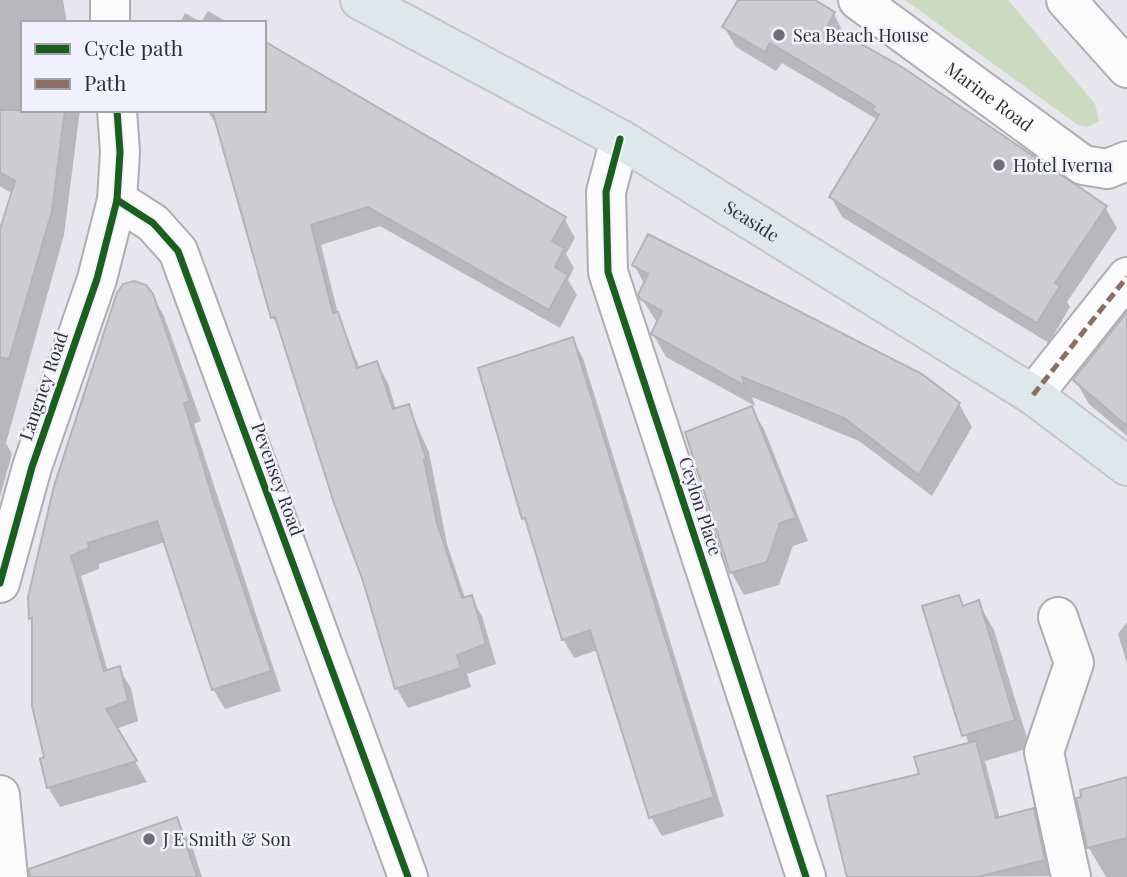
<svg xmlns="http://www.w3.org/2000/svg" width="1127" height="877" font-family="'Playfair Display',serif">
<rect width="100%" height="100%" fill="#e6e6ec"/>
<polygon fill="#ccdac2" points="905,0 1008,0 1095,104 1099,121 1087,127 1078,125"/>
<g fill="#0003">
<polygon points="0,0 63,0 67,23 23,23 23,110 80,110 64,235 6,443 12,454 0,497 0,235 13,194 0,186"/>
<polygon points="740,0 811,0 834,14 845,36 1105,207 1117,228 1067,302 1070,307 1049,343 842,217 831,197 878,120 782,63 776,71 736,47 724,27"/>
<polygon points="208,11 229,23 180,23 185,13 201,22"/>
<polygon points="207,110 264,110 564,218 575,238 566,254 574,268 568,280 577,295 560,328 380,226 321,245 339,318 360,369 377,363 388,383 396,410 408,406 429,452 447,544 465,598 471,597 482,616 496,664 467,674 471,687 408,708 397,689 365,580 281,332 273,317 219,129"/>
<polygon points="634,265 959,404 972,427 932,496 859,441 752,397 755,406 666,357 653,334 658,324 642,299 645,285"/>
<polygon points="152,295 164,316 201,421 194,424 281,691 225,709 213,689 165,542 99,564 99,569 81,576 108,672 119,669 131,688 138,721 116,729 147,782 60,807 48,787 30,597"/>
<polygon points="1127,315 1127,436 1089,404 1075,380"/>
<polygon points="572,339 583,358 724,816 662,836 651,817 598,650 574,658 563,639"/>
<polygon points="752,409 765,431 808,541 793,546 779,585 744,595 731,572"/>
<polygon points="959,597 964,607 978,602 994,630 1030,748 985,761 1000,819 1033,810 1042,827 1053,876 849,877 921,775 969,745 924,607"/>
<polygon points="1127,622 1127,664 1118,634"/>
<polygon points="1127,779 1127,877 1106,877 1089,848 1078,800"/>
<polygon points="176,819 192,846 202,877 56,877"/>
</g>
<g fill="#cdccd1" stroke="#b3b3b7" stroke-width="2">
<polygon points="738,0 815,0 835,12 828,25 902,67 1107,206 1055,283 1060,286 1037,323 829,197 879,115 872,110 875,106 770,43 765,52 722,27"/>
<polygon points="264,41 566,217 552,241 564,248 555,267 568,275 549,310 368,207 311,225 333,313 338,312 357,368 377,361 393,409 409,404 426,459 424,460 437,523 462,598 472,595 486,644 457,655 461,668 395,689 363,581 334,503 275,317 271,318 212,110 264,110"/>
<polygon points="0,110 65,110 52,211 9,359 0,357 0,229 15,181 0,172"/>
<polygon points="648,234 922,374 960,403 919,475 844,418 742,377 745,386 651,334 662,311 640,299 638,295 648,274 632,265"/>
<polygon points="134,281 146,285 153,294 190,401 184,403 214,502 271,671 212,690 157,521 88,543 89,548 71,556 104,671 120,666 128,701 106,709 137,761 47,788 40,759 44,757 32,706 32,618 29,619 28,597 54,486 117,293 123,284"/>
<polygon points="1127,312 1127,426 1073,380"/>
<polygon points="573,337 714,797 649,818 590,630 562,640 525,518 522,519 478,368"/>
<polygon points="752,406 796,518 780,523 767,562 730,573 685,432"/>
<polygon points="959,595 963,606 979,600 1015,720 962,736 922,606"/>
<polygon points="976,741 996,818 1034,808 1045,860 978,877 847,877 827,796 919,774 914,757"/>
<polygon points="1127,777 1127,838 1087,848 1076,798 1081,797 1080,790"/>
<polygon points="177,817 197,877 30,877 29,869"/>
</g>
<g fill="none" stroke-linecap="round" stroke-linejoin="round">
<defs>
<g id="street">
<polyline points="110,0 110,23"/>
<path id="s1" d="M 858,0 L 1083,165 L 1107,169 L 1127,161"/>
<polyline points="620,139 606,192 608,272 806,877"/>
<polyline points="117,200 153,223 178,251 408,877"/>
<polyline points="1033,395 1127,277"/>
<polyline points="0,583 32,467 97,279 117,200 120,152 117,110"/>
<polyline points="1058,617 1074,663 1044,752 1071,877"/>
<polyline points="0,795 8,877"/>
</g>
<polyline id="secondary" points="1066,0 1127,68"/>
<g id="primary">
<path id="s2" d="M 360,0 L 620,139 L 1033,395 L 1127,466"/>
</g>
</defs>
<use href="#street" stroke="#adadb2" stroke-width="42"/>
<use href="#secondary" stroke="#adadb2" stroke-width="42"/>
<use href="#primary" stroke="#c4c5c7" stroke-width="42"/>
<use href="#street" stroke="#fbfbfc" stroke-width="38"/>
<use href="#secondary" stroke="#fbfbfc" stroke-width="38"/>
<use href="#primary" stroke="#dee7e9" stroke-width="38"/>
<polyline stroke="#8d6e63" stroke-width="5" stroke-dasharray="10 5" stroke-linecap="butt" points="1033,395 1127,277"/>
<defs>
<g id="cycleway">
<polyline points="620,139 606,192 608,272 806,877"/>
<polyline points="117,200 153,223 178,251 408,877"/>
<polyline points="0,583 32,467 97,279 117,200 120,152 117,110"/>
</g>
</defs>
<use href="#cycleway" stroke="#f0f1fc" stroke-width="11"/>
<use href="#cycleway" stroke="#1b5e20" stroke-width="7"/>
</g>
<g fill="#6e6f74" stroke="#f0f1fc" stroke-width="2.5">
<circle cx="779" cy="35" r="7"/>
<circle cx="999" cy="165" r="7"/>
<circle cx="149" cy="839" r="7"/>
</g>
<g text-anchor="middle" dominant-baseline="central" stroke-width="5" stroke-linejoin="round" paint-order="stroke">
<g font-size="18" fill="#2e2f33" stroke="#f0f1fc" text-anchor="start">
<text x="793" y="35">Sea Beach House</text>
<text x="1013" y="165">Hotel Iverna</text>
<text x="163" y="839">J E Smith &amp; Son</text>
</g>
<g font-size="18" fill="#2e2f33" stroke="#f0f1fc">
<text stroke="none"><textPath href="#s1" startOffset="163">Marine Road</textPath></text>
<text stroke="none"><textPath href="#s2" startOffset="450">Seaside</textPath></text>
<text transform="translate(43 386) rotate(-71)">Langney Road</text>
<text transform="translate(278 479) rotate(70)">Pevensey Road</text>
<text transform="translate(701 506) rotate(72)">Ceylon Place</text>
</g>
</g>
<rect x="21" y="21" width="245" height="91" fill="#f0f1fc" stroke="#a2a3ac" stroke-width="2"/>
<rect x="35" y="44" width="35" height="10" fill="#1b5e20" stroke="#a2a3ac" stroke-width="2"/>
<text x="84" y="56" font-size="21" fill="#2e2f33">Cycle path</text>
<rect x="35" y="79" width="35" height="10" fill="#8d6e63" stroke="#a2a3ac" stroke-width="2"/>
<text x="84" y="91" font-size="21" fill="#2e2f33">Path</text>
</svg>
